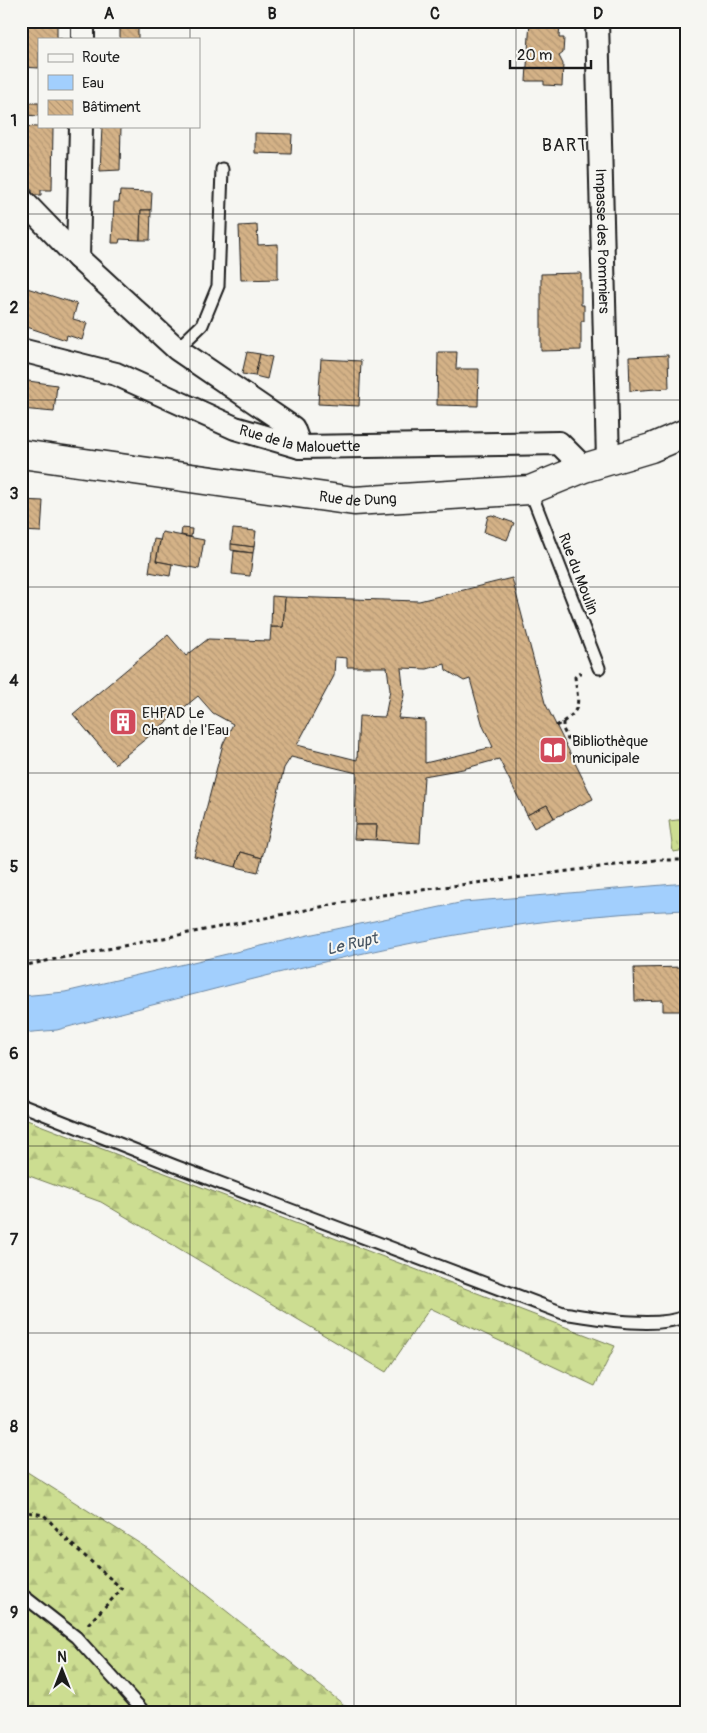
<svg xmlns="http://www.w3.org/2000/svg" width="707" height="1733" font-family="Pangolin,sans-serif">
<defs>
<pattern id="forest-firs" width="22" height="20" patternUnits="userSpaceOnUse" patternTransform="scale(1.25)"><rect width="22" height="20" fill="#ccdd91"/><path d="M5 1l3.5 6h-7zM16 11l3.5 6h-7z" fill="#afbd7c"/></pattern>
<pattern id="park-tufts" width="24" height="20" patternUnits="userSpaceOnUse" patternTransform="scale(1.25)"><rect width="24" height="20" fill="#ccdd91"/><path d="M3 7l-1-3M5 7V3M7 7l1-3M15 17l-1-3M17 17v-4M19 17l1-3" fill="none" stroke="#afbd7c"/></pattern>
<pattern id="building-back-hatch" width="6" height="6" patternUnits="userSpaceOnUse" patternTransform="scale(1.25)"><rect width="6" height="6" fill="#d4b287"/><path d="M-1 5l2 2M0 0l6 6M5-1l2 2" fill="none" stroke="#b59874"/></pattern>
</defs>
<rect width="100%" height="100%" fill="#f6f6f2"/>
<filter id="ink" filterUnits="userSpaceOnUse"><feTurbulence type="fractalNoise" baseFrequency=".02" numOctaves="2"/><feDisplacementMap in="SourceGraphic" scale="10" xChannelSelector="R" yChannelSelector="G"/><feConvolveMatrix kernelMatrix="1 2 1 2 8 2 1 2 1" color-interpolation-filters="sRGB"/></filter>
<g filter="url(#ink)">
<g fill="url(#forest-firs)" stroke="#747c56">
<polygon points="21,1119 27,1120 615,1346 595,1386 430,1308 386,1372 101,1202 21,1173"/>
<polygon points="21,1468 150,1550 353,1712 21,1712"/>
</g>
<polygon fill="url(#park-tufts)" stroke="#747c56" points="686,819 686,850 673,852 669,821"/>
<path fill="#a2cffd" stroke="#6c87a3" d="M 686,883 L 686,910 C 519,916 368,949 207,991 C 157,1004 107,1016 57,1030 L 21,1033 L 21,996 L 65,992 L 308,935 L 464,902 Z"/>
<g fill="url(#building-back-hatch)" stroke="#1c1c1c" fill-rule="evenodd">
<polygon points="21,21 57,21 57,37 62,39 39,39 39,68 21,67"/>
<rect x="120" y="21" width="18" height="18"/>
<polygon points="530,21 560,21 559,38 564,38 563,53 559,56 563,64 562,86 544,85 544,81 526,81"/>
<polygon points="24,103 39,103 39,116 24,115"/>
<polygon points="21,126 53,128 52,190 41,190 41,195 32,195 32,190 21,189"/>
<polygon points="102,126 121,126 120,170 100,171"/>
<polygon points="255,133 292,134 291,154 255,153"/>
<polygon points="120,191 152,192 151,210 141,210 140,240 120,239 119,243 112,243 114,202 119,202"/>
<polygon points="141,210 151,210 150,240 140,240"/>
<polygon points="257,225 258,245 278,244 278,279 241,280 239,226"/>
<polygon points="581,273 581,305 584,305 584,321 581,321 581,350 541,351 541,274"/>
<polygon points="27,288 77,304 73,319 87,323 82,340 67,335 66,340 21,325 21,307"/>
<polygon points="247,352 260,354 255,376 242,374"/>
<polygon points="438,352 457,352 456,369 479,369 478,406 437,405"/>
<polygon points="260,354 272,357 267,379 255,376"/>
<polygon points="668,355 669,388 630,391 629,357"/>
<polygon points="321,359 361,361 359,406 318,404"/>
<polygon points="21,380 57,385 54,412 21,409"/>
<polygon points="21,500 43,501 41,532 21,531"/>
<polygon points="492,515 514,523 507,540 484,532 488,516"/>
<polygon points="182,528 192,529 191,537 181,535"/>
<polygon points="233,529 256,531 254,547 231,544"/>
<polygon points="162,532 204,540 199,569 156,561"/>
<polygon points="154,539 160,540 156,561 172,564 170,576 149,572"/>
<polygon points="231,544 254,547 253,553 231,550"/>
<polygon points="234,551 253,553 250,576 232,574"/>
<path d="M 512,578 L 545,703 L 593,799 L 554,818 L 547,805 L 527,815 L 499,759 L 463,769 L 424,776 L 420,843 L 376,840 L 377,825 L 355,825 L 357,773 L 291,757 L 284,768 L 262,858 L 241,852 L 236,867 L 194,856 L 223,744 L 233,724 L 213,713 L 198,696 L 115,764 L 73,714 L 168,635 L 186,656 L 208,639 L 270,641 L 271,627 L 283,627 L 285,597 L 419,601 ZM 335,657 L 347,658 L 347,667 L 387,667 L 390,690 L 385,717 L 359,716 L 357,760 L 297,745 L 334,676 ZM 445,664 L 446,670 L 464,681 L 470,679 L 483,726 L 493,747 L 425,763 L 425,720 L 398,718 L 404,695 L 401,668 L 427,669 Z"/>
<polygon points="272,596 285,597 283,627 271,627"/>
<polygon points="547,805 554,818 534,828 527,815"/>
<polygon points="355,825 377,825 376,840 354,839"/>
<polygon points="241,852 262,858 258,872 236,867"/>
<polygon points="686,967 686,1011 663,1011 663,1000 635,1001 634,968"/>
</g>
<g fill="none" stroke-linecap="round" stroke-linejoin="round">
<defs>
<g id="lane">
<polyline points="177,349 202,325 218,286 222,169"/>
<polyline points="530,490 599,668"/>
<path d="M 21,1105 L 175,1166 L 563,1313 C 595,1318 656,1330 686,1316"/>
<polyline points="21,1594 76,1637 144,1712"/>
</g>
<g id="street">
<path id="s1" d="M 597,21 L 608,461"/>
<polyline points="83,39 83,21"/>
<polyline points="21,199 78,258 177,349 293,428 300,447"/>
<polyline points="78,258 81,126"/>
<path id="s2" d="M 21,350 L 116,374 L 235,428 L 300,447 L 559,443 L 584,468"/>
</g>
<g id="secondary">
<path id="s3" d="M 21,454 L 354,501 L 530,490 L 584,468 L 651,448 L 686,433"/>
</g>
</defs>
<use href="#lane" stroke="#1c1c1c" stroke-width="15"/>
<use href="#street" stroke="#1c1c1c" stroke-width="26"/>
<use href="#secondary" stroke="#1c1c1c" stroke-width="31"/>
<g stroke="#1c1c1c" stroke-width="3" stroke-dasharray="4 4" stroke-linecap="butt">
<polyline points="563,722 563,729 568,739 565,742"/>
<path d="M 556,726 C 584,710 578,704 575,677 L 581,672"/>
<polyline points="21,966 382,895 655,860 686,860"/>
<polyline points="21,1511 44,1515 68,1541 122,1589 88,1624"/>
</g>
<use href="#lane" stroke="#f6f6f2" stroke-width="11"/>
<use href="#street" stroke="#f6f6f2" stroke-width="22"/>
<use href="#secondary" stroke="#f6f6f2" stroke-width="28"/>
</g>
</g>
<path fill="none" stroke="#1c1c1c" stroke-width="1" stroke-opacity="0.55" d="M 190,21 L 190,39M 354,21 L 354,1712M 516,21 L 516,1712M 190,126 L 190,1712M 21,214 L 686,214M 21,400 L 686,400M 21,587 L 686,587M 21,773 L 686,773M 21,960 L 686,960M 21,1146 L 686,1146M 21,1333 L 686,1333M 21,1519 L 686,1519"/>
<defs>
<symbol id="building-square" viewBox="-11 -11 22 22"><rect x="-9" y="-9" width="18" height="18" rx="4" fill="#d1495b" stroke="#f6f6f2"/><path d="M-4-6H4V6H1V3H-1V6H-4ZM-2.5-4.3h1.7v1.8h-1.7ZM.8-4.3h1.7v1.8H.8ZM-2.5-1h1.7V.8h-1.7ZM.8-1h1.7V.8H.8Z" fill="#fff"/></symbol>
<symbol id="library-square" viewBox="-11 -11 22 22"><rect x="-9" y="-9" width="18" height="18" rx="4" fill="#d1495b" stroke="#f6f6f2"/><path d="M-6-4Q-3-5.5-.7-3.5V5Q-3 3-6 4ZM6-4Q3-5.5 .7-3.5V5Q3 3 6 4Z" fill="#fff"/></symbol>
</defs>
<g fill-rule="evenodd">
<use href="#building-square" x="107" y="706" width="32" height="32"/>
<use href="#library-square" x="537" y="734" width="32" height="32"/>
</g>
<g text-anchor="middle" dominant-baseline="central" stroke-width="4" stroke-linejoin="round" paint-order="stroke">
<g font-size="15" fill="#1c1c1c" stroke="#f6f6f2">
<text stroke="none"><textPath href="#s1" startOffset="220">Impasse des Pommiers</textPath></text>
<text stroke="none"><textPath href="#s2" startOffset="295">Rue de la Malouette</textPath></text>
<text stroke="none"><textPath href="#s3" startOffset="340">Rue de Dung</textPath></text>
<text transform="translate(578 574) rotate(69)">Rue du Moulin</text>
</g>
<g font-size="15" fill="#1c1c1c" stroke="#f6f6f2" text-anchor="start">
<text x="142" y="713">EHPAD Le<tspan x="142" dy="17">Chant de l'Eau</tspan></text>
<text x="572" y="741">Bibliothèque<tspan x="572" dy="17">municipale</tspan></text>
</g>
<g font-size="16" font-style="italic" fill="#445260" stroke="#f6f6f2">
<text transform="translate(352 944) rotate(-13)">Le Rupt</text>
</g>
<g font-size="18" letter-spacing="1" fill="#1c1c1c" stroke="#f6f6f2">
<text x="565" y="145">BART</text>
</g>
</g>
<rect width="707" height="1733" fill="none" stroke="#f6f6f2" stroke-width="55"/>
<rect x="38" y="38" width="162" height="90" fill="#f6f6f2" stroke="#9f9f9c"/>
<rect x="48" y="54" width="25" height="8" fill="#f6f6f2" stroke="#9f9f9c"/>
<text x="82" y="62" font-size="15" fill="#1c1c1c">Route</text>
<rect x="48" y="75" width="25" height="15" fill="#a2cffd" stroke="#9f9f9c"/>
<text x="82" y="88" font-size="15" fill="#1c1c1c">Eau</text>
<rect x="48" y="100" width="25" height="15" fill="url(#building-back-hatch)" stroke="#9f9f9c"/>
<text x="82" y="112" font-size="15" fill="#1c1c1c">Bâtiment</text>
<g transform="translate(62 1670)" stroke="#f6f6f2" stroke-width="4" paint-order="stroke">
<path d="M0-4L9 19L0 12L-9 19Z" fill="#1c1c1c"/>
<text y="-8" font-size="14" font-weight="bold" text-anchor="middle" fill="#1c1c1c">N</text>
</g>
<path d="M510 60v8h81v-8" fill="none" stroke="#1c1c1c" stroke-width="2.5"/>
<text x="517" y="60" font-size="15" fill="#1c1c1c" stroke="#f6f6f2" stroke-width="4" paint-order="stroke">20 m</text>
<rect x="28" y="28" width="652" height="1678" fill="none" stroke="#1c1c1c" stroke-width="2"/>
<g font-size="16" text-anchor="middle" font-weight="bold" fill="#1c1c1c">
<text x="109" y="19">A</text>
<text x="272" y="19">B</text>
<text x="435" y="19">C</text>
<text x="598" y="19">D</text>
<text x="14" y="126">1</text>
<text x="14" y="313">2</text>
<text x="14" y="499">3</text>
<text x="14" y="686">4</text>
<text x="14" y="872">5</text>
<text x="14" y="1059">6</text>
<text x="14" y="1245">7</text>
<text x="14" y="1432">8</text>
<text x="14" y="1618">9</text>
</g>
</svg>
